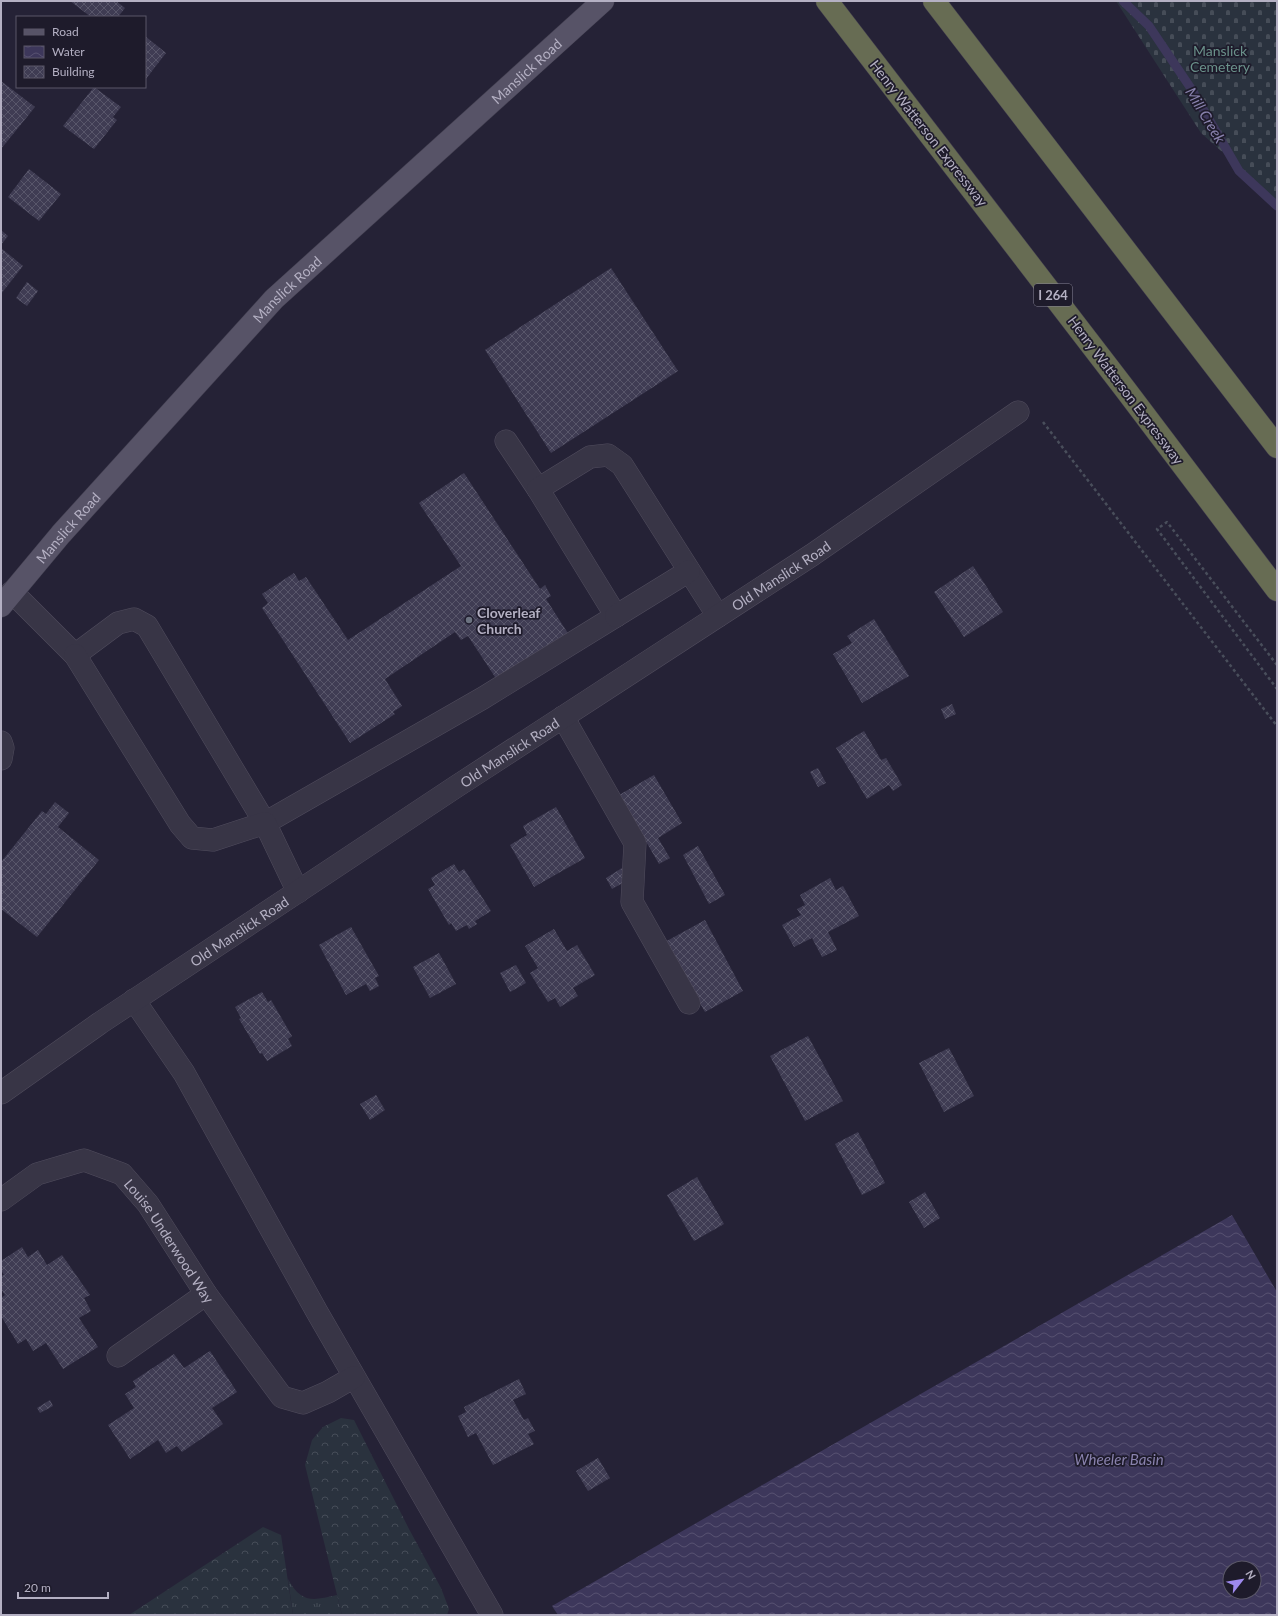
<svg xmlns="http://www.w3.org/2000/svg" width="1278" height="1616" font-family="Lato,sans-serif">
<defs>
<pattern id="grass-tufts" width="24" height="20" patternUnits="userSpaceOnUse"><rect width="24" height="20" fill="#2a323e"/><path d="M3 7l-1-3M5 7V3M7 7l1-3M15 17l-1-3M17 17v-4M19 17l1-3" fill="none" stroke="#464d58"/></pattern>
<pattern id="forest-crowns" width="20" height="18" patternUnits="userSpaceOnUse"><rect width="20" height="18" fill="#2a323e"/><path d="M2 6a3 3 0 1 1 6 0M12 15a3 3 0 1 1 6 0" fill="none" stroke="#464d58"/></pattern>
<pattern id="cemetery-stones" width="16" height="16" patternUnits="userSpaceOnUse"><rect width="16" height="16" fill="#2a323e"/><path d="M2 7V4a2 2 0 0 1 4 0v3zM10 15v-3a2 2 0 0 1 4 0v3z" fill="#464d58"/></pattern>
<pattern id="water-waves" width="16" height="10" patternUnits="userSpaceOnUse"><rect width="16" height="10" fill="#3d375b"/><path d="M0 5q4-4 8 0t8 0" fill="none" stroke="#575171"/></pattern>
<pattern id="building-cross-hatch" width="8" height="8" patternUnits="userSpaceOnUse"><rect width="8" height="8" fill="#3f3c53"/><path d="M0 0l8 8M0 8l8-8" fill="none" stroke="#58566a"/></pattern>
</defs>
<rect width="100%" height="100%" fill="#252236"/>
<path fill="url(#grass-tufts)" d="M 288,1579 C 301,1603 312,1601 337,1595 L 342,1615 L 293,1615 Z"/>
<g fill="url(#forest-crowns)">
<polygon points="341,1418 354,1420 409,1529 441,1588 449,1609 447,1615 342,1615 305,1465 312,1440 323,1427"/>
<polygon points="263,1527 281,1535 293,1615 129,1615"/>
</g>
<polygon fill="url(#cemetery-stones)" points="1116,1 1277,1 1277,201 1201,133"/>
<path fill="url(#water-waves)" fill-rule="evenodd" d="M 1232,1215 L 1277,1292 L 1277,1615 L 558,1615 L 552,1606 ZM 1230,1568 L 1254,1568 L 1254,1592 L 1230,1592 Z"/>
<g fill="none" stroke-linecap="round" stroke-linejoin="round">
<polyline stroke="#3d375b" stroke-width="9" points="1123,1 1149,26 1192,90 1239,171 1277,206"/>
</g>
<g fill="url(#building-cross-hatch)">
<polygon points="70,1 116,1 125,8 118,17 91,17"/>
<polygon points="145,36 166,53 145,80"/>
<polygon points="1,81 35,107 1,149"/>
<polygon points="94,87 121,107 113,117 117,120 94,149 63,126"/>
<polygon points="29,169 61,194 39,221 8,197"/>
<polygon points="1,230 8,236 1,245"/>
<polygon points="1,248 23,266 1,294"/>
<polygon points="611,268 678,371 551,453 485,350"/>
<polygon points="27,282 38,291 27,306 16,298"/>
<polygon points="464,473 540,589 545,585 551,596 546,599 569,635 497,680 468,636 461,640 455,632 385,679 402,706 393,712 395,714 350,743 262,608 268,603 262,594 294,573 299,581 306,577 348,640 461,566 419,503"/>
<polygon points="973,566 1003,612 964,637 934,592"/>
<polygon points="874,619 909,676 862,703 833,654 852,643 847,636"/>
<polygon points="952,704 956,714 945,719 941,709"/>
<polygon points="864,731 881,760 886,758 902,785 893,791 889,785 867,799 836,748"/>
<polygon points="818,768 826,783 818,787 810,772"/>
<polygon points="654,775 682,823 658,838 670,858 659,864 619,795"/>
<polygon points="55,802 69,813 58,827 99,860 37,937 1,909 1,862 42,811 46,814"/>
<polygon points="556,807 585,858 534,887 510,845 527,835 523,826"/>
<polygon points="698,846 725,895 709,904 683,855"/>
<polygon points="454,864 459,872 464,869 491,911 475,921 477,924 469,929 467,925 456,931 451,923 449,925 428,889 435,885 431,878"/>
<polygon points="622,868 628,880 612,889 606,878"/>
<polygon points="830,878 836,890 843,886 859,916 828,932 837,950 822,957 812,938 794,947 782,925 801,915 797,909 805,905 800,895"/>
<polygon points="705,920 743,991 705,1012 665,942"/>
<polygon points="351,927 379,976 375,978 379,986 370,991 366,984 346,995 319,945"/>
<polygon points="554,929 567,951 577,945 595,975 573,988 578,996 560,1007 555,998 548,1002 530,973 538,968 525,946"/>
<polygon points="439,953 456,984 430,998 413,967"/>
<polygon points="516,965 526,983 510,992 500,973"/>
<polygon points="262,992 268,1002 271,1000 292,1036 288,1039 292,1046 267,1061 262,1053 260,1054 239,1019 241,1018 235,1007"/>
<polygon points="808,1036 843,1101 805,1121 770,1056"/>
<polygon points="949,1048 974,1096 944,1112 919,1063"/>
<polygon points="376,1095 385,1110 370,1120 360,1104"/>
<polygon points="858,1132 885,1183 862,1195 835,1144"/>
<polygon points="697,1177 724,1224 694,1241 667,1195"/>
<polygon points="925,1192 940,1218 924,1228 909,1202"/>
<polygon points="22,1247 28,1257 38,1250 47,1265 62,1255 90,1295 84,1298 91,1311 79,1318 98,1347 63,1369 46,1343 33,1351 26,1339 18,1344 1,1316 1,1298 5,1295 1,1289 1,1276 4,1275 1,1270 1,1261"/>
<polygon points="210,1351 237,1392 212,1408 223,1424 182,1452 177,1446 166,1453 158,1440 130,1459 108,1425 134,1408 125,1394 136,1387 133,1381 174,1354 184,1368"/>
<polygon points="519,1379 526,1394 513,1400 524,1420 528,1418 535,1431 528,1434 534,1444 493,1465 476,1433 468,1437 458,1416 466,1412 464,1407"/>
<polygon points="50,1400 53,1406 40,1413 37,1408"/>
<polygon points="598,1458 610,1478 588,1491 576,1471"/>
</g>
<g fill="none" stroke-linecap="round" stroke-linejoin="round">
<defs>
<g id="minor">
<polyline points="506,441 538,489"/>
<polyline points="12,592 75,655 118,623 134,619 147,626 265,823 483,698 616,616 538,489 590,457 608,455 622,465 718,616"/>
<polyline points="616,616 689,571"/>
<polyline points="75,655 180,824 192,838 213,840 265,823 298,892"/>
<polyline points="563,717 635,843 632,902 689,1003"/>
<polyline points="1,742 3,748 1,759"/>
<polyline points="134,1000 184,1073 317,1312 492,1615"/>
<path id="s1" d="M 1,1093 L 100,1023 L 454,788 L 812,555 L 1018,412"/>
<path id="s2" d="M 1,1200 L 37,1174 L 84,1160 L 122,1174 L 148,1204 L 206,1294 L 282,1397 L 303,1403 L 328,1392 L 354,1377"/>
<polyline points="118,1356 206,1294"/>
</g>
<g id="major">
<path id="s3" d="M 1,606 L 61,534 L 274,299 L 603,1"/>
</g>
<g id="highway">
<polyline points="827,1 1125,389 1277,590"/>
<polyline points="934,1 1277,447"/>
</g>
</defs>
<use href="#minor" stroke="#514d5e" stroke-width="23"/>
<use href="#major" stroke="#3f3c4d" stroke-width="23"/>
<use href="#highway" stroke="#413d4e" stroke-width="23"/>
<g stroke="#494e5b" stroke-width="2.5" stroke-dasharray="3 3" stroke-linecap="butt">
<polyline points="1043,422 1277,726"/>
<polyline points="1277,665 1167,522 1157,529 1277,689"/>
</g>
<use href="#minor" stroke="#383546" stroke-width="22"/>
<use href="#major" stroke="#575367" stroke-width="22"/>
<use href="#highway" stroke="#676c53" stroke-width="22"/>
</g>
<circle fill="#6b7280" stroke="#1e1b2b" stroke-width="1.5" cx="469" cy="620" r="4"/>
<g text-anchor="middle" dominant-baseline="central" stroke-width="3.5" stroke-linejoin="round" paint-order="stroke">
<rect fill="#1e1b2b" stroke="#878395" stroke-width="1" x="1034" y="284" width="38" height="22" rx="3"/>
<g font-size="13" font-weight="bold" fill="#b4b0c3">
<text x="1053" y="295">I 264</text>
</g>
<g font-size="14" fill="#6a918a" stroke="#1e1b2b">
<text x="1220" y="50">Manslick<tspan x="1220" dy="16">Cemetery</tspan></text>
</g>
<g font-size="14" fill="#b4b0c3" stroke="#1e1b2b">
<text stroke="none"><textPath href="#s3" startOffset="751">Manslick Road</textPath></text>
<text transform="translate(929 133) rotate(52)">Henry Watterson Expressway</text>
<text stroke="none"><textPath href="#s3" startOffset="427">Manslick Road</textPath></text>
<text transform="translate(1126 390) rotate(53)">Henry Watterson Expressway</text>
<text stroke="none"><textPath href="#s3" startOffset="103">Manslick Road</textPath></text>
<text stroke="none"><textPath href="#s1" startOffset="936">Old Manslick Road</textPath></text>
<text stroke="none"><textPath href="#s1" startOffset="612">Old Manslick Road</textPath></text>
<text stroke="none"><textPath href="#s1" startOffset="288">Old Manslick Road</textPath></text>
<text stroke="none"><textPath href="#s2" startOffset="216">Louise Underwood Way</textPath></text>
</g>
<g font-size="14" font-weight="bold" fill="#b4b0c3" stroke="#1e1b2b" text-anchor="start">
<text x="477" y="612">Cloverleaf<tspan x="477" dy="16">Church</tspan></text>
</g>
<g font-size="15" font-style="italic" fill="#8982ad" stroke="#1e1b2b">
<text transform="translate(1206 115) rotate(59)">Mill Creek</text>
<text x="1119" y="1459">Wheeler Basin</text>
</g>
</g>
<rect width="1278" height="1616" fill="none" stroke="#b4b0c3" stroke-width="4"/>
<rect x="16" y="16" width="130" height="72" fill="#1e1b2b" stroke="#5a5768"/>
<rect x="24" y="29" width="20" height="6" fill="#575367" stroke="#5a5768"/>
<text x="52" y="36" font-size="12" fill="#b4b0c3">Road</text>
<rect x="24" y="46" width="20" height="12" fill="url(#water-waves)" stroke="#5a5768"/>
<text x="52" y="56" font-size="12" fill="#b4b0c3">Water</text>
<rect x="24" y="66" width="20" height="12" fill="url(#building-cross-hatch)" stroke="#5a5768"/>
<text x="52" y="76" font-size="12" fill="#b4b0c3">Building</text>
<g transform="translate(1242 1580) rotate(59)"><circle r="19" fill="#1e1b2b" stroke="#5a5768"/>
<path d="M0-3L7 15L0 10L-7 15Z" fill="#9e8aee"/>
<text y="-6" font-size="11" font-weight="bold" text-anchor="middle" fill="#b4b0c3">N</text>
</g>
<path d="M18 1592v6h90v-6" fill="none" stroke="#b4b0c3" stroke-width="2"/>
<text x="24" y="1592" font-size="12" fill="#b4b0c3" stroke="#1e1b2b" stroke-width="3" paint-order="stroke">20 m</text>
</svg>
